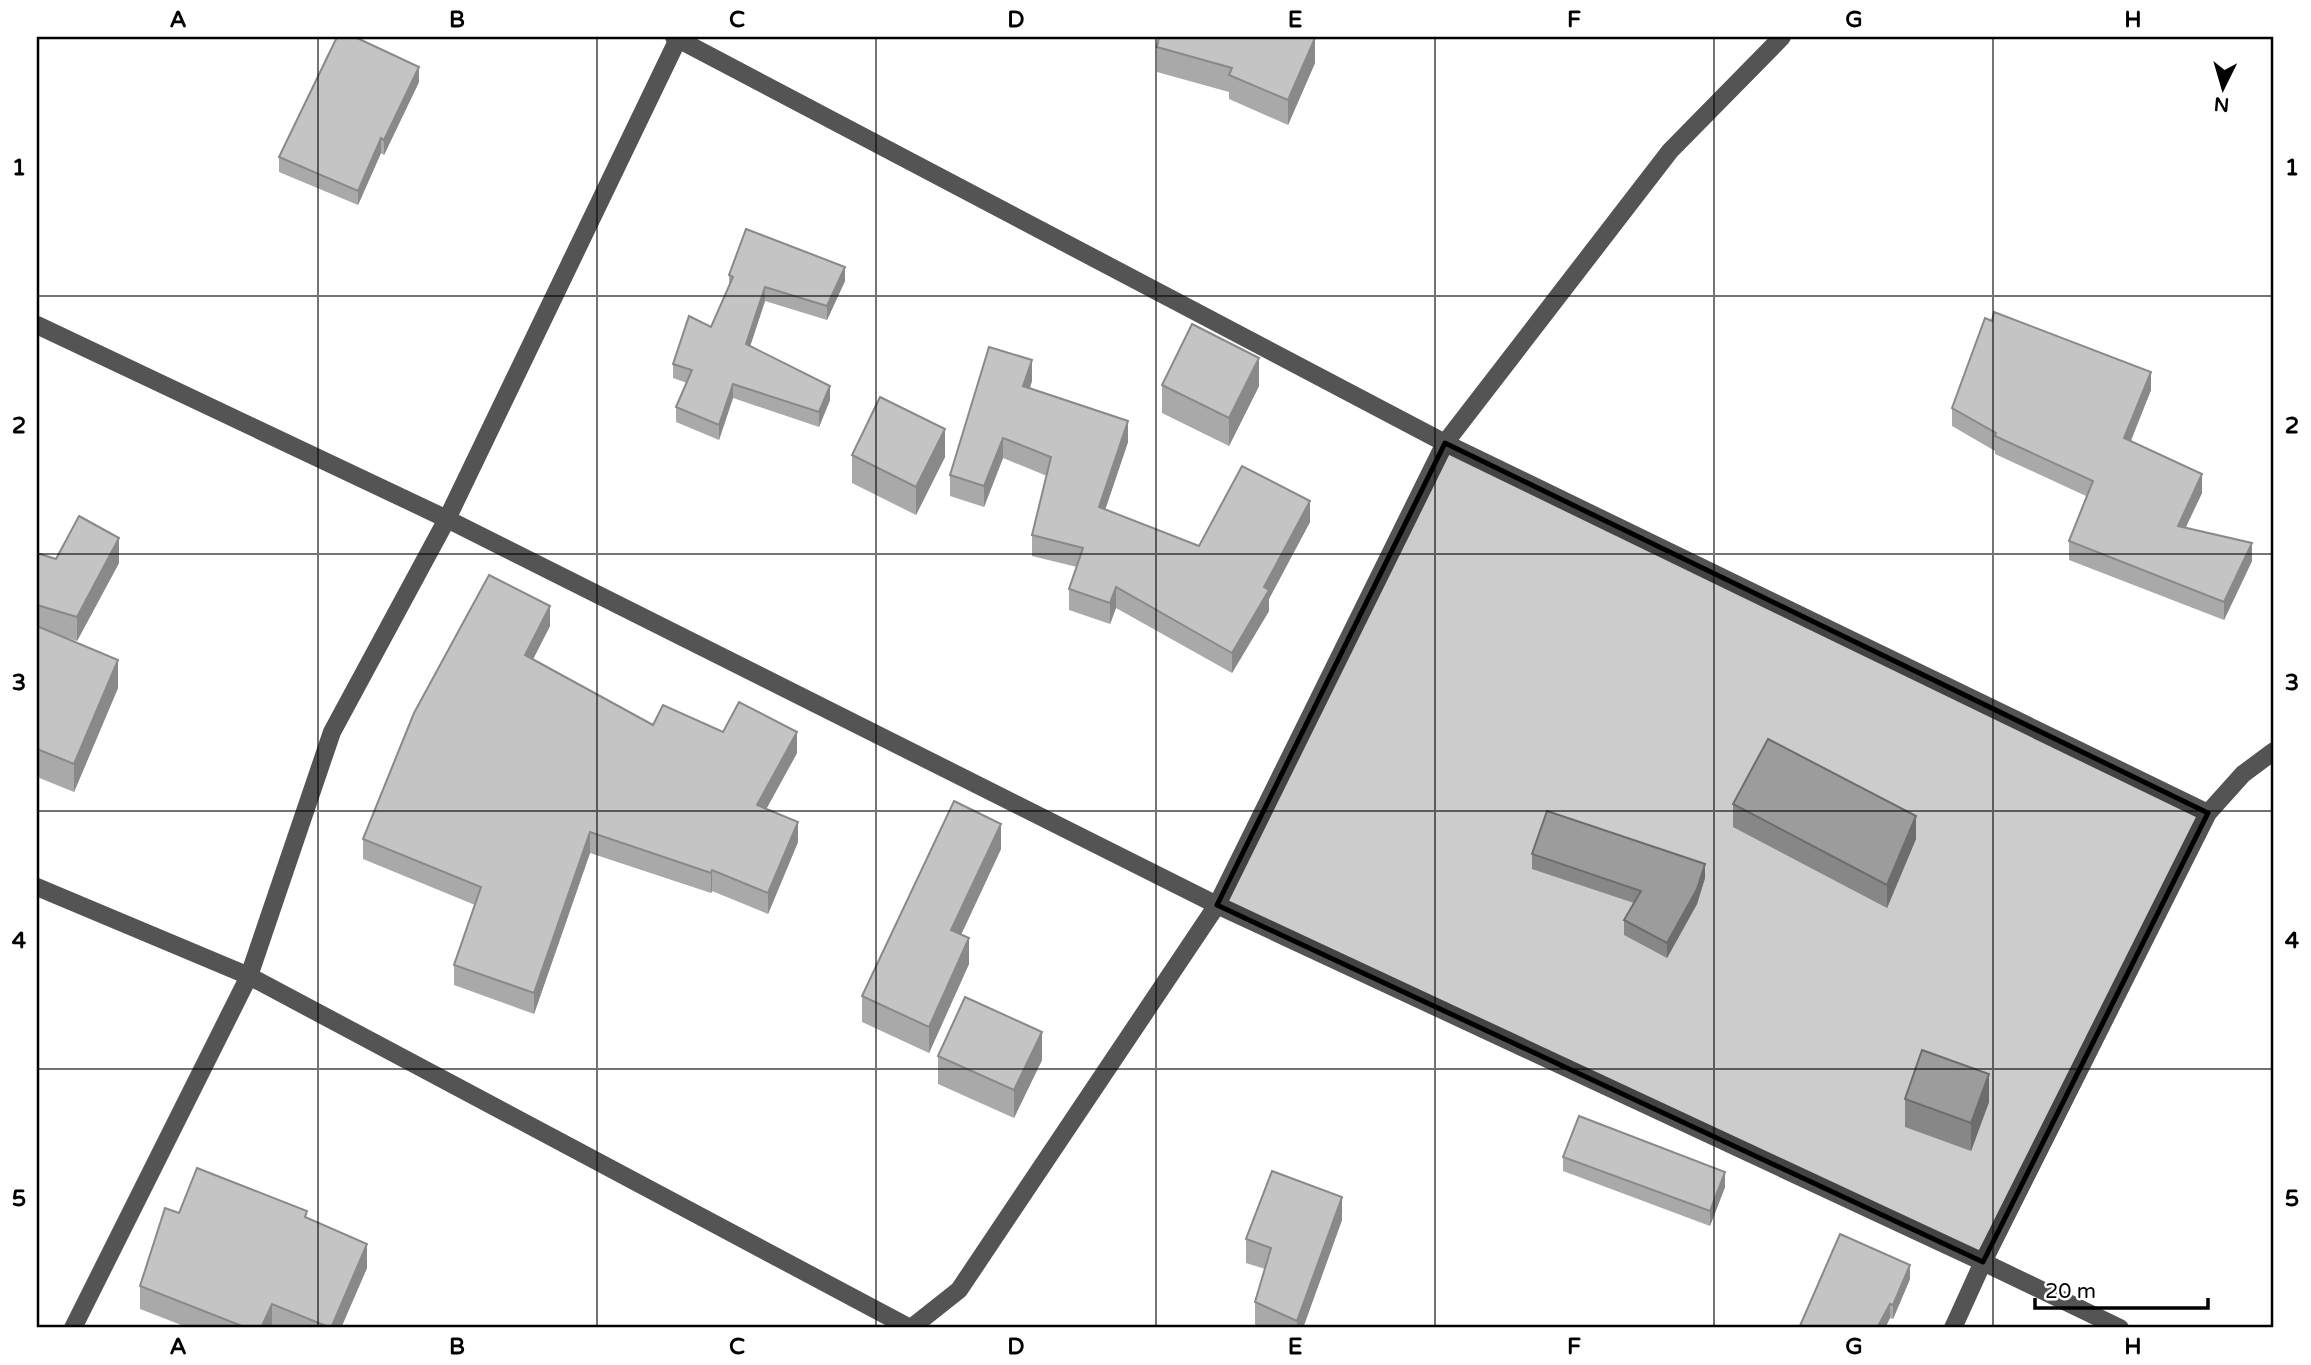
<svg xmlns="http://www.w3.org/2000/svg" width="2311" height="1365" font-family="'Varela Round',sans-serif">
<rect width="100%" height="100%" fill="#fff"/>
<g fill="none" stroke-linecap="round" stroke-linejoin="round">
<g stroke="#545454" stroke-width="18">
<polyline points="674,37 1445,443 2208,813"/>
<polyline points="37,325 447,519 1217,905 1983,1262 2120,1328"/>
<polyline points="37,887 249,976 910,1328"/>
<polyline points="73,1328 249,976 332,732 447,519 679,37"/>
<polyline points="911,1328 959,1290 1217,905 1445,443 1670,151 1782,37"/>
<polyline points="1953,1328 1983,1262 2208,813 2243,774 2274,751"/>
</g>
</g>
<g fill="#a9a9a9">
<polygon points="1157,47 1315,63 1288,125 1229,99 1229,92 1157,72"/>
<polygon points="419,82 384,155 381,153 358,205 279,172 279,157"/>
<polygon points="729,275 845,281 827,320 765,301 750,346 830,400 819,427 733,398 719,440 676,422 676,407 687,383 673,378 673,364 711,327 729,286"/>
<polygon points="1032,381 1030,388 1128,442 1105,510 1199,546 1310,522 1269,599 1269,611 1232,673 1116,608 1110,624 1069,610 1069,589 1077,567 1032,556 1032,535 1047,476 1003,458 984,507 950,496 950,475"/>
<polygon points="1162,385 1259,386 1229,446 1162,413"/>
<polygon points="2151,390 2131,441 2202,493 2185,528 2252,561 2224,620 2069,560 2069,541 2086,496 1995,454 1995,451 1952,426 1952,408"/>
<polygon points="852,455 945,457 916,515 852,483"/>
<polygon points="37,553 56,559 119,563 77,641 61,636 118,688 74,792 37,777"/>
<polygon points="550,626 533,659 653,725 723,732 797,753 766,809 798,842 768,914 712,891 711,893 590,853 534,1014 454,985 454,965 475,905 363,859 363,839"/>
<polygon points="1733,804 1916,839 1887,908 1733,827"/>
<polygon points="1001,849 961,935 969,964 929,1053 862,1022 862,996"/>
<polygon points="1532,854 1705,878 1697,904 1667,958 1624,935 1624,920 1634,903 1532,869"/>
<polygon points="938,1056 1042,1060 1014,1118 938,1084"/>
<polygon points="1905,1099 1989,1102 1971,1151 1905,1127"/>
<polygon points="1563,1157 1725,1187 1710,1226 1563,1171"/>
<polygon points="179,1213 307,1218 367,1268 341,1328 276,1328 272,1327 272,1328 189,1328 140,1309 140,1286"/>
<polygon points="1342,1220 1303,1328 1262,1328 1255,1325 1255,1302 1265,1269 1246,1263 1246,1239"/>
<polygon points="1910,1279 1893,1319 1890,1318 1885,1328 1799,1328"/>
</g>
<g fill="#898989">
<polygon points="1315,38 1315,63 1288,125 1288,100"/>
<polygon points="419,67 419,82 384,155 384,140"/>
<polygon points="381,138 381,153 358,205 358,191"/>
<polygon points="845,267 845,281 827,320 827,306"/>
<polygon points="765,287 765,301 746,359 746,344"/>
<polygon points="1259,358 1259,386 1229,446 1229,418"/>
<polygon points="1032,360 1032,381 1023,407 1023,386"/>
<polygon points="2151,372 2151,390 2124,457 2124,438"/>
<polygon points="733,384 733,398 719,440 719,425"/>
<polygon points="830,386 830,400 819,427 819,412"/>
<polygon points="1128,421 1128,442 1099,528 1099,507"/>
<polygon points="945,429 945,457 916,515 916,487"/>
<polygon points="1003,438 1003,458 984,507 984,486"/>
<polygon points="2202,474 2202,493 2178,544 2178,526"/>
<polygon points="1310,501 1310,522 1269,599 1269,611 1232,673 1232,653 1264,587"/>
<polygon points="119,538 119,563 77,641 77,617"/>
<polygon points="2252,543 2252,561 2224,620 2224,602"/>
<polygon points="1116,587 1116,608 1110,624 1110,603"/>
<polygon points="550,606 550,626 525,675 525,655"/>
<polygon points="118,660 118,688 74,792 74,764"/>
<polygon points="797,732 797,753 757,826 757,805"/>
<polygon points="1916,816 1916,839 1887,908 1887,885"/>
<polygon points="798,822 798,842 768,914 768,893"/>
<polygon points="1001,824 1001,849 951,956 951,930"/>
<polygon points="590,832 590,853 534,1014 534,993"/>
<polygon points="1705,864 1705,878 1697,904 1667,958 1667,943"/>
<polygon points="712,870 712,891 711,893 711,873"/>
<polygon points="969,938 969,964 929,1053 929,1027"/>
<polygon points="1042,1032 1042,1060 1014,1118 1014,1090"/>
<polygon points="1989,1074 1989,1102 1971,1151 1971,1123"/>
<polygon points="1725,1172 1725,1187 1710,1226 1710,1211"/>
<polygon points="1342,1197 1342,1220 1303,1328 1297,1328 1297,1321"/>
<polygon points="367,1244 367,1268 341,1328 331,1328"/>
<polygon points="1910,1265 1910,1279 1893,1319 1893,1305"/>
<polygon points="272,1304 272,1328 261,1328"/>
<polygon points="1890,1304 1890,1318 1885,1328 1877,1328"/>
</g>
<g fill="#c4c4c4" stroke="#898989" stroke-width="2">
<polygon points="337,37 355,37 419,67 384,140 381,138 358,191 279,157"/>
<polygon points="1159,37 1312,37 1315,38 1288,100 1229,75 1232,68 1157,47"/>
<polygon points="746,229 845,267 827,306 765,287 746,344 830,386 819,412 733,384 719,425 676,407 692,370 673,364 689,316 711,327 733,277 729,275"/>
<polygon points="1994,312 2151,372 2124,438 2202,474 2178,526 2252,543 2224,602 2069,541 2093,481 1995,436 1996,433 1952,408 1985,318 1992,321"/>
<polygon points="1192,324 1259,358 1229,418 1162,385"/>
<polygon points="989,347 1032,360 1023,386 1128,421 1099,507 1199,546 1242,466 1310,501 1264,587 1269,590 1232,653 1116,587 1110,603 1069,589 1083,548 1032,535 1051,457 1003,438 984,486 950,475"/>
<polygon points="880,397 945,429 916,487 852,455"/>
<polygon points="79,516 119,538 77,617 37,605 37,553 56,559"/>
<polygon points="489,575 550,606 525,655 653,725 663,705 723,732 739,702 797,732 757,805 798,822 768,893 712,870 711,873 590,832 534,993 454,965 481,887 363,839 414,713"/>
<polygon points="37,626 118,660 74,764 37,749"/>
<polygon points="1768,739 1916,816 1887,885 1733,804"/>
<polygon points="954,801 1001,824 951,930 969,938 929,1027 862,996"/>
<polygon points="1547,811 1705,864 1697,889 1667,943 1624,920 1641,891 1532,854"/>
<polygon points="965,997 1042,1032 1014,1090 938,1056"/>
<polygon points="1922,1050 1989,1074 1971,1123 1905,1099"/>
<polygon points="1579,1116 1725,1172 1710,1211 1563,1157"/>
<polygon points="197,1168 307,1211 305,1217 367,1244 331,1328 272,1304 261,1328 247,1328 140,1286 165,1208 179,1213"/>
<polygon points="1272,1171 1342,1197 1297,1321 1255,1302 1271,1248 1246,1239"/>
<polygon points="1840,1234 1910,1265 1893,1305 1890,1304 1877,1328 1799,1328"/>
</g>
<path fill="#000" fill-opacity="0.2" stroke="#000" stroke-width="5" stroke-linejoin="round" d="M 1445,443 L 2208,813 L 1983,1262 L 1217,905 Z"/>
<path fill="none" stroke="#000" stroke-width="2" stroke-opacity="0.55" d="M 318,37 L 318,1328M 597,37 L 597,1328M 876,37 L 876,1328M 1156,37 L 1156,1328M 1435,37 L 1435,1328M 1714,37 L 1714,1328M 1993,37 L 1993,1328M 37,296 L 2274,296M 37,554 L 2274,554M 37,811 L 2274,811M 37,1069 L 2274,1069"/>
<rect width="2311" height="1365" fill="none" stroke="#ffffff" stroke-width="77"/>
<g transform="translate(2223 88) rotate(185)" stroke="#ffffff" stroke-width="5" paint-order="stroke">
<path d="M0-5L12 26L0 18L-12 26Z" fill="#000000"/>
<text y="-10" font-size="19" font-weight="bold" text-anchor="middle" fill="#000000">N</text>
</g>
<path d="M2035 1298v10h173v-10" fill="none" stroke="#000000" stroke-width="3.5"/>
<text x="2045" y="1298" font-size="21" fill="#000000" stroke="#ffffff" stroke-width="5" paint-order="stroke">20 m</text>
<rect x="38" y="38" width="2234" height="1288" fill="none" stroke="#000" stroke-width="2.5"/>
<g font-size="23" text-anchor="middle" font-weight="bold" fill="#000">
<text x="178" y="27">A</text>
<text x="457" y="27">B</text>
<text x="737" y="27">C</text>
<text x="1016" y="27">D</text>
<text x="1295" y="27">E</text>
<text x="1574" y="27">F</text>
<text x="1854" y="27">G</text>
<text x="2133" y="27">H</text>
<text x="19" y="175">1</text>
<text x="2292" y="175">1</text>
<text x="19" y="433">2</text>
<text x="2292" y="433">2</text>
<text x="19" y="690">3</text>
<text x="2292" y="690">3</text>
<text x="19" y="948">4</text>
<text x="2292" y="948">4</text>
<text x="19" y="1206">5</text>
<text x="2292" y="1206">5</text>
<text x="178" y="1354">A</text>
<text x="457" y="1354">B</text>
<text x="737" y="1354">C</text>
<text x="1016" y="1354">D</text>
<text x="1295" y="1354">E</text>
<text x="1574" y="1354">F</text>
<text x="1854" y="1354">G</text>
<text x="2133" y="1354">H</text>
</g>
</svg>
